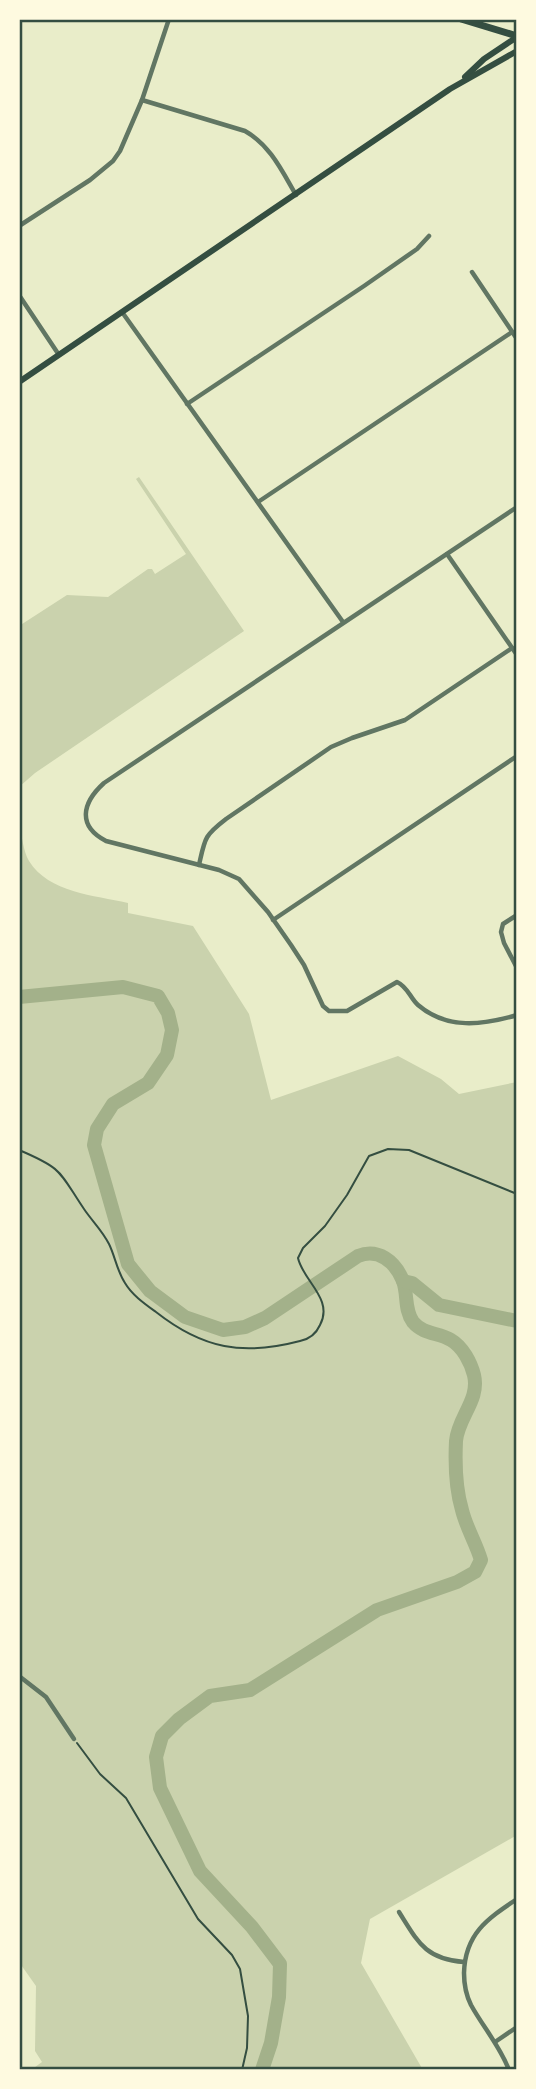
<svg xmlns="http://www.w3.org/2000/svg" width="536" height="2089" font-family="Roboto,sans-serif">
<rect width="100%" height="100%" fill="#e9edc9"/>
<g fill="#cad2ad">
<polygon points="139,477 244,631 35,773 19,787 19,626 67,595 108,597 148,569 152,569 155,574 186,554 136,479"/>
<path d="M 19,823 C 22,835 23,851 29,861 C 49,893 94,895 128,903 L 128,913 L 193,926 L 249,1014 L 271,1100 L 398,1056 L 441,1079 L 459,1094 L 517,1082 L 517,1835 L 370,1919 L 361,1963 L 423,2070 L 31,2070 L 42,2062 L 35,2051 L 36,1986 L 19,1962 Z"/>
</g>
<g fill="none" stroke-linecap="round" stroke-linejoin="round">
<g stroke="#a3b18a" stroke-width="14">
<path d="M 19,997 L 123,987 L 158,996 L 168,1013 L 172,1030 L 167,1055 L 148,1083 L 113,1104 L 97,1129 L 94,1145 L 128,1264 L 150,1291 L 185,1317 L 223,1330 L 245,1327 L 265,1318 L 358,1256 C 378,1248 395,1261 403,1281 C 408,1294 404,1310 413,1322 C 424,1335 438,1332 451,1340 C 463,1347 471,1363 474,1375 C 480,1400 458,1417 456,1441 C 455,1462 456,1490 462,1510 C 466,1527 476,1543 481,1560 L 475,1572 L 457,1582 L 377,1610 L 250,1690 L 210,1696 L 179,1719 L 162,1736 L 156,1757 L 160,1788 L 200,1871 L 252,1927 L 280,1964 L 279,1997 L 271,2043 L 262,2070"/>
<polyline points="403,1281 412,1283 439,1305 517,1321"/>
</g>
<g stroke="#344e41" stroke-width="2">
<path d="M 19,1150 C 64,1169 59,1172 84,1209 C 92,1221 102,1230 109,1244 C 115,1256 117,1271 125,1283 C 132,1295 145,1304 156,1312 C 203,1349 243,1356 300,1341 C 310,1339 316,1334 320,1325 C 334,1299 303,1281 298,1258 L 303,1248 L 325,1226 L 347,1195 L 369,1156 L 388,1149 L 409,1150 L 517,1194"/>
<polyline points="77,1743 100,1774 126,1798 198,1919 232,1955 240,1969 248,2016 247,2048 242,2070"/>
</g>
<g stroke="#617663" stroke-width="4.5">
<path d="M 142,100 L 245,131 C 270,145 282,171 296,195"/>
<polyline points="19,226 90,180 113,161 120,151 142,100 169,19"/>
<polyline points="472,272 517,339"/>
<polyline points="19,295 59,355"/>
<polyline points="122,312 343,622"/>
<polyline points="187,404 364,286 417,249 429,236"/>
<polyline points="258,502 512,332"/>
<path d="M 517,507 L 104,783 C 82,803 77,826 106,841 L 219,870 L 239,879 L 268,912 L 291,945 L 304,965 L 323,1006 L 329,1011 L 347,1011 L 397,982 C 408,987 410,998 418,1005 C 447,1030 483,1025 517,1015"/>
<polyline points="447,554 517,655"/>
<path d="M 199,865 C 205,838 204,836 226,819 L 331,747 L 352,738 L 405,720 L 512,648"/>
<polyline points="517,915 503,924 501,932 504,943 517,968"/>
<polyline points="273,920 517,756"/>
<polyline points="19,1676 46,1697 74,1739"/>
<path d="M 399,1912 C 418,1942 425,1959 464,1962"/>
<polyline points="495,2042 517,2027"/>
<path d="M 509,2070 C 500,2046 483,2027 471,2005 C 466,1995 464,1985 464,1973 C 465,1934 487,1919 517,1899"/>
</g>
<g stroke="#344e41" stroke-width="6">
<polyline points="465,77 484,59 517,37"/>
<polyline points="19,382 450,89 517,51"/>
</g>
<polyline stroke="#344e41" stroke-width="7" points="461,19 517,36"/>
</g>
<rect width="536" height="2089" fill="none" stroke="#fefae0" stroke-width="42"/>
<rect x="21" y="21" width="494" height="2047" fill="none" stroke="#344e41" stroke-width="2.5"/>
</svg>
